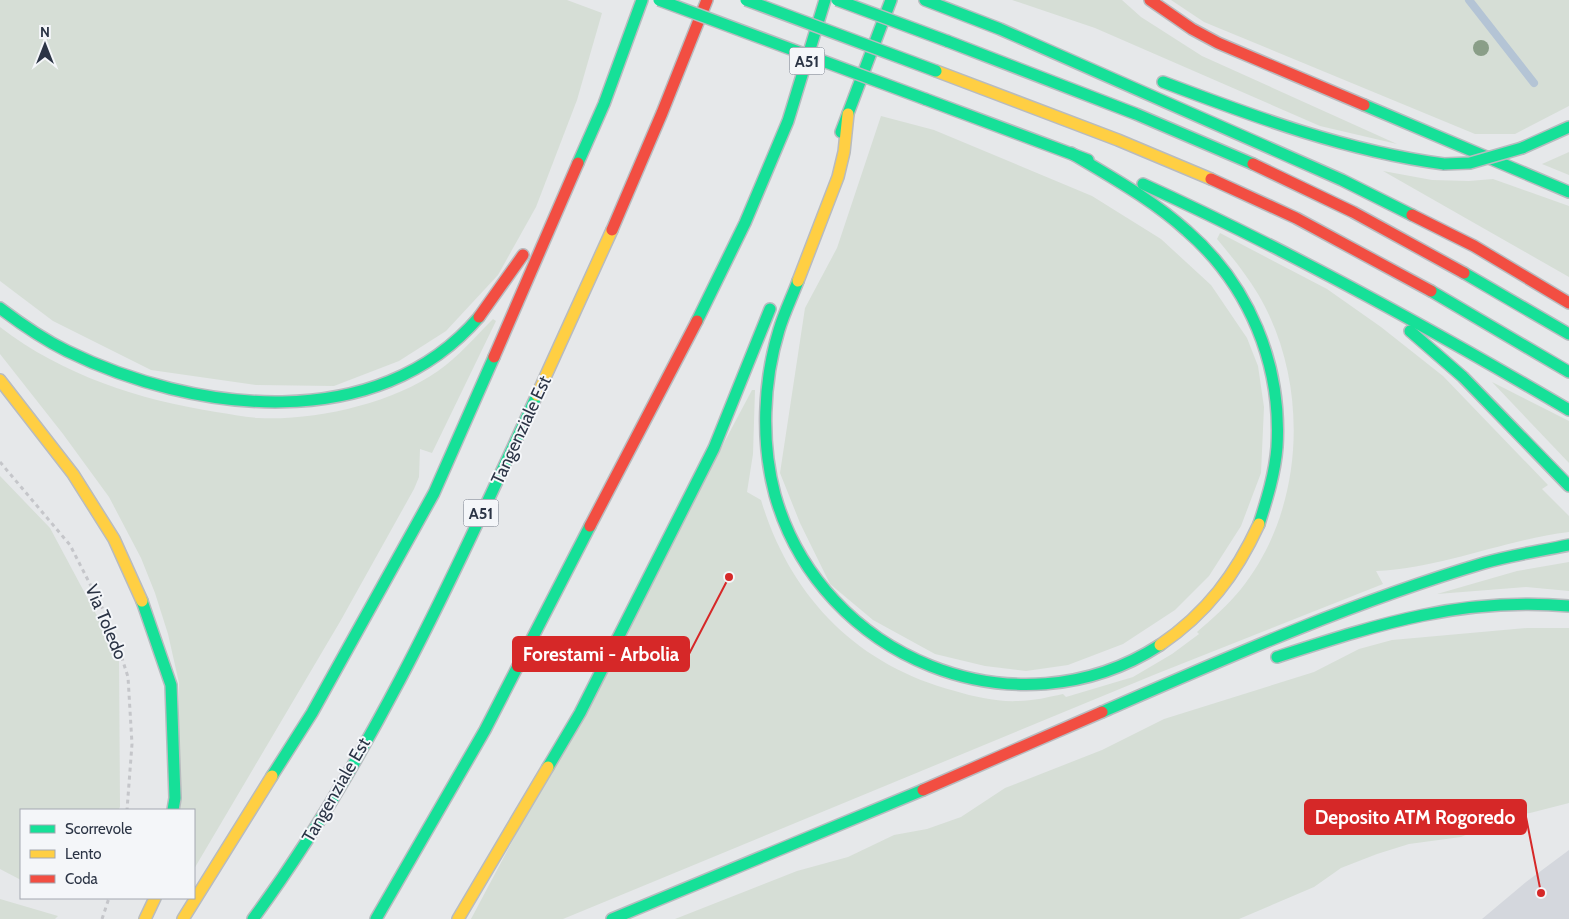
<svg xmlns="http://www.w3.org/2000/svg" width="1569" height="919" font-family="Cabin,sans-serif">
<rect width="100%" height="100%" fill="#e6e8ea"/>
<polygon fill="#d4d7dd" points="1569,850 1569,919 1482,919 1526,882"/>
<g fill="#d6ded6">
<polygon points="0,0 567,0 602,13 577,100 536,207 498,275 446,331 399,361 334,386 256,385 151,370 53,321 0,281"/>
<polygon points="1012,0 1122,0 1141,17 1202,56 1397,144 1320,126 1095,28"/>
<polygon points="1171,0 1569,0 1569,106 1515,134 1475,134 1204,22"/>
<polygon points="881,116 934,130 1092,196 1161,239 1211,285 1247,338 1258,366 1264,407 1261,473 1241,526 1209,576 1175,610 1123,644 1068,665 1026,671 985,666 935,654 873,620 830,584 800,523 780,473 805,308 837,248"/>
<polygon points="1569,152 1569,175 1542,164"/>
<polygon points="1383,171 1432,180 1469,181 1493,179 1569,206 1569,277"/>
<path d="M 1220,233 L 1327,289 L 1381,327 L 1443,376 L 1548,485 L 1542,489 L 1569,516 L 1569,532 C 1503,540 1443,568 1376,571 L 1383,584 L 1156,674 L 563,919 L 471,919 L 752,390 L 755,390 L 753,454 L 747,492 L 761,500 C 790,596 856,665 955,691 C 975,697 997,702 1018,701 C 1033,701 1049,697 1063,694 L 1066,697 L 1133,677 L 1172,654 L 1199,634 L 1197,632 C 1213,618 1228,605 1241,589 C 1306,508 1310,382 1258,294 C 1246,274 1232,257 1217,239 Z"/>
<path d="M 493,319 L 496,321 L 432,453 L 420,449 L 419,477 L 414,489 L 341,620 L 194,869 L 194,810 L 179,810 L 179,683 L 168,634 L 155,593 L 141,558 L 109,497 L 63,434 L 0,354 L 0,327 C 62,375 140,400 216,412 C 230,414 244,417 258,418 C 314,421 391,404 438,371 C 458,357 475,337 493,319 Z"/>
<polygon points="1492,382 1569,421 1569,463"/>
<polygon points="0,476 50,528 119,657 120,807 118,810 21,810 21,880 0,869"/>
<polygon points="1569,562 1569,591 1526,587 1437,594 1517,571"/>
<polygon points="1527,628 1569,628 1569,803 1530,813 1513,815 1461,837 1409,844 1377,854 1341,868 1314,887 1239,919 675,919 797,871 848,857 894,835 927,829 961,817 1005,788 1102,750 1164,719 1314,672 1359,649 1392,640"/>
<polygon points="0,899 58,916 55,919 0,919"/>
</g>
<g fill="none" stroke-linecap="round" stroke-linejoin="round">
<polyline stroke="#b4c4d5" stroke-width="8" points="1469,0 1534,83"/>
<defs>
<g id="fast">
<polyline points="925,0 1000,29 1342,180 1412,215"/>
<polyline points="947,41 1136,114 1253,164"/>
<path d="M 1163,82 C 1255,117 1346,151 1444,164"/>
<polyline points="925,99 1088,160"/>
<polyline points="1364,105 1569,192"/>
<polyline points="841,132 891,0"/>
<polyline points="1522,148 1569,127"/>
<path d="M 1071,153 C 1111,177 1153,200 1187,231 C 1249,285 1282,364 1277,447 C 1275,473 1267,499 1259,524"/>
<polyline points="578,163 604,104 642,0"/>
<path d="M 1143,184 C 1290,251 1430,328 1569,410"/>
<polyline points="1464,273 1569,334"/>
<path d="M 798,281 C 792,297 784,313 779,330 C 763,382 761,443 775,495 C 821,658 1016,738 1160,645"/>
<polyline points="1431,291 1569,372"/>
<path d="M 0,308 C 21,324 43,339 67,351 C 194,413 377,436 479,317"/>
<polyline points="697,321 745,223 788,121 825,0"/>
<polyline points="1410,331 1463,377 1569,486"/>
<polyline points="142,601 171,685 175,798 173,810"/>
<path d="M 1277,657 C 1379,624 1460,597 1569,606"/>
<path d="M 1102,712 C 1226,658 1353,602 1484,563 C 1511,555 1541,551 1569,545"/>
<polyline points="548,767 580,713 714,448 770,309"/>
<polyline points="272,776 312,713 434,493 494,357"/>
<path d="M 253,919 C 371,759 454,574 537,395"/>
<polyline points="376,919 485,730 590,526"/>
<polyline points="612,919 923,790"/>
</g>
<g id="slow">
<polyline points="936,71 1118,140 1211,179"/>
<polyline points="798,281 838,177 844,152 848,114"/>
<polyline points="0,380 73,474 114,539 142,601"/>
<polyline points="537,395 612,230"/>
<path d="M 1160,645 C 1207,613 1236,574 1259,524"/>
<polyline points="145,919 155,898"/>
<polyline points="183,919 272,776"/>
<polyline points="458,919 548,767"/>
</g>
<g id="jam">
<polyline points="1150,0 1192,29 1218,43 1364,105"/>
<polyline points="1253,164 1353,212 1464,273"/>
<polyline points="1211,179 1296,218 1431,291"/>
<polyline points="1412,215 1474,246 1569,303"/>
<polyline points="612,230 662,113 707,0"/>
<polyline points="479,317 523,255"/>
<polyline points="494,357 578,163"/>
<polyline points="590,526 697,321"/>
<polyline points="923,790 1102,712"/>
</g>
</defs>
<use href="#fast" stroke="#b8bbbf" stroke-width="14"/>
<use href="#slow" stroke="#b8bbbf" stroke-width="14"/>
<use href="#jam" stroke="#b8bbbf" stroke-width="14"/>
<g stroke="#c5c6ca" stroke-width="3" stroke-dasharray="4 4" stroke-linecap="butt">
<polyline points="0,462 70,545 112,627 128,677 132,744 127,810"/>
<polyline points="102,919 109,898"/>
</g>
<use href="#fast" stroke="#16e098" stroke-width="11"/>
<use href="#slow" stroke="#ffcf43" stroke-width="11"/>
<use href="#jam" stroke="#f24e42" stroke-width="11"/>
<defs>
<g id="fast-bridge">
<polyline points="659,0 925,99"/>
<polyline points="746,0 936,71"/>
<polyline points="837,0 947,41"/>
<polyline points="1444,164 1470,163 1522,148"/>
</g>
</defs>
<use href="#fast-bridge" stroke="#b8bbbf" stroke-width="14" stroke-linecap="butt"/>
<use href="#fast-bridge" stroke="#16e098" stroke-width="11"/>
</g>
<circle fill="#8a9e88" cx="1481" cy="48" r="8"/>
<g text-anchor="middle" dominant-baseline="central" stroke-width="4" stroke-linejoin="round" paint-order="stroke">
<g fill="#f4f6f9" stroke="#676e7b" stroke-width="1">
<rect x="789.5" y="47.5" width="35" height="27" rx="4"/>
<rect x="463.5" y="499.5" width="35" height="27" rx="4"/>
</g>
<g font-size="16" font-weight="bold" fill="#2b3445">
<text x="807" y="61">A51</text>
<text x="481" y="513">A51</text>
</g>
<g font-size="18" fill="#2b3445" stroke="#f4f6f9">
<text transform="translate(521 430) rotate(-65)">Tangenziale Est</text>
<text transform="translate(106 622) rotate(67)">Via Toledo</text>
<text transform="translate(336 790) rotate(-60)">Tangenziale Est</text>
</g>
</g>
<path fill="none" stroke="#d62828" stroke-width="2" d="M729 577L689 654M1541 893L1526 817"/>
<g fill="#d62828" stroke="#f4f6f9" stroke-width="2">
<circle cx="729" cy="577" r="5"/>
<circle cx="1541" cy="893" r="5"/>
</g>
<g fill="#d62828" stroke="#d62828" stroke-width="2">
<rect x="513" y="637" width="176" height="34" rx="5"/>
<rect x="1305" y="800" width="221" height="34" rx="5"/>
</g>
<g font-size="19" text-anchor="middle" font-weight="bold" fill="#fff">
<text x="601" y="661">Forestami - Arbolia</text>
<text x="1415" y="824">Deposito ATM Rogoredo</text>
</g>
<rect x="20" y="809" width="175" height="90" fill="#f4f6f9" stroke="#a4a8b1"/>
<rect x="30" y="825" width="25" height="8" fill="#16e098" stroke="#a4a8b1"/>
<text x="65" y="834" font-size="15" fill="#2b3445">Scorrevole</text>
<rect x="30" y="850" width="25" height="8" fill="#ffcf43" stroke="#a4a8b1"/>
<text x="65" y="859" font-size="15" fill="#2b3445">Lento</text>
<rect x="30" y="875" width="25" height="8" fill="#f24e42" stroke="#a4a8b1"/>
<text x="65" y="884" font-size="15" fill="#2b3445">Coda</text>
<g transform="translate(45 45)" stroke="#f4f6f9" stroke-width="4" paint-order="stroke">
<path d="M0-4L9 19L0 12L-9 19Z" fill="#2b3445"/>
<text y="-8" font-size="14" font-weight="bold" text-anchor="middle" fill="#2b3445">N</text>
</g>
</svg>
